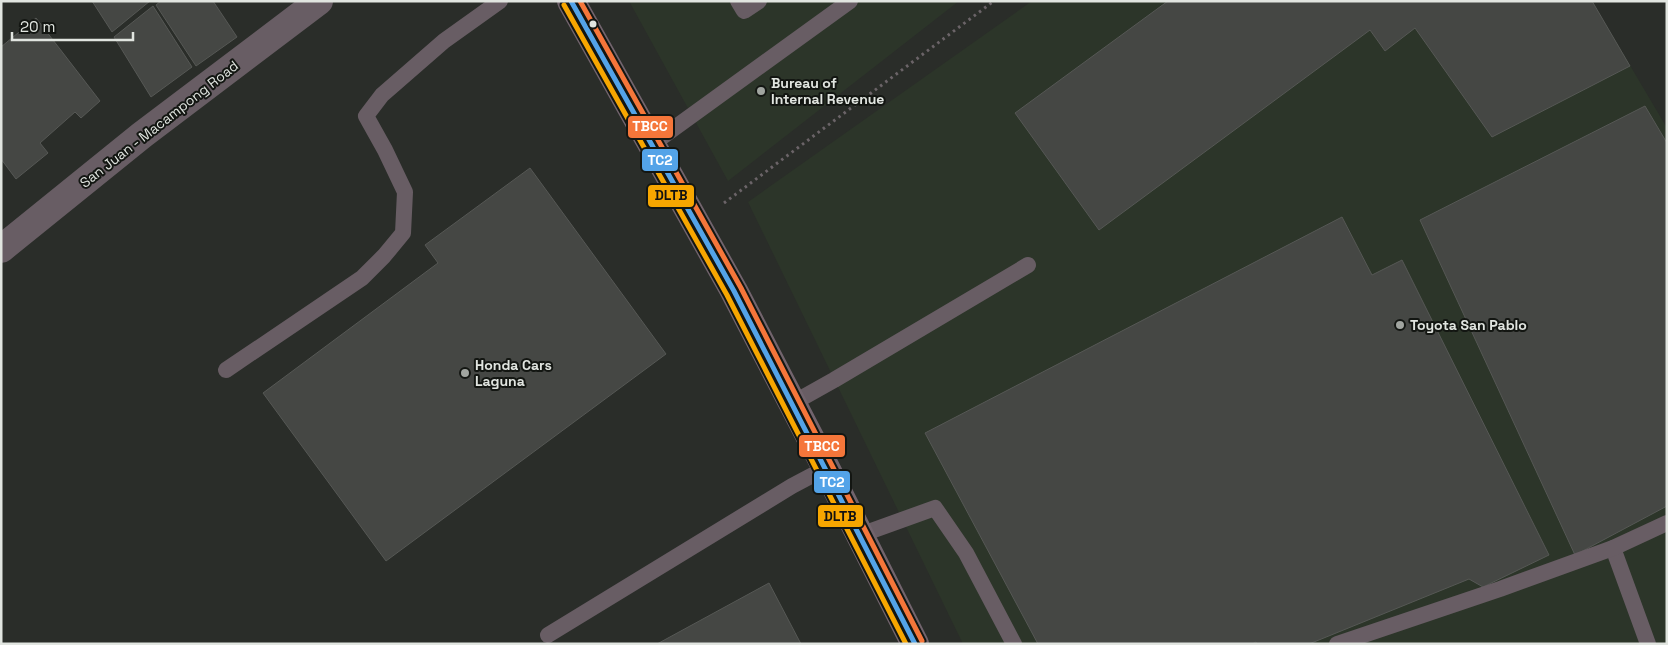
<svg xmlns="http://www.w3.org/2000/svg" width="1668" height="645" font-family="'Space Grotesk',sans-serif">
<rect width="100%" height="100%" fill="#2a2d29"/>
<g fill="#2c3529">
<polygon points="629,1 959,1 728,181"/>
<polygon points="1032,1 1592,1 1667,128 1667,644 963,644 748,202"/>
</g>
<g fill="#454744" stroke="#565855">
<polygon points="92,1 150,1 112,32"/>
<polygon points="161,1 213,1 237,37 196,66 156,5"/>
<polygon points="1168,1 1592,1 1630,66 1492,137 1415,28 1385,51 1370,30 1099,230 1015,113"/>
<polygon points="153,6 192,67 151,97 114,37"/>
<polygon points="36,18 100,101 81,118 75,112 40,143 48,153 16,179 1,159 1,47"/>
<polygon points="1645,106 1667,143 1667,506 1575,555 1420,220"/>
<polygon points="530,168 666,354 386,561 263,393 438,263 425,245"/>
<polygon points="1342,217 1372,275 1402,260 1549,555 1483,587 1469,579 1309,644 1257,644 1256,642 1252,644 1038,644 925,433"/>
<polygon points="769,583 801,644 657,644"/>
</g>
<g fill="none" stroke-linecap="round" stroke-linejoin="round">
<polyline stroke="#6b6468" stroke-width="3" stroke-dasharray="2.5 4" stroke-linecap="butt" points="724,203 994,1"/>
<g stroke="#685d64" stroke-width="16">
<polyline points="738,1 744,11 759,1"/>
<polyline points="651,145 850,1"/>
<polyline points="226,370 362,278 384,256 403,233 405,192 385,150 366,116 382,95 444,41 500,1"/>
<polyline points="793,403 834,380 1028,265"/>
<polyline points="860,535 935,508 966,553 1014,644"/>
<polyline points="1613,548 1648,644"/>
<polyline points="548,635 792,486 826,468"/>
<polyline points="1337,644 1500,589 1613,548 1667,523"/>
</g>
<polyline stroke="#685d64" stroke-width="28" points="1,249 142,135 319,1"/>
<polyline stroke="#72646d" stroke-width="28" points="571,1 734,291 826,468 915,644"/>
<defs>
<polyline id="bus-1" points="571,1 734,291 915,644"/>
<polyline id="bus-2" points="564,5 727,295 906,644"/>
<polyline id="bus-3" points="580,1 741,288 922,641"/>
</defs>
<use href="#bus-1" stroke="#131612" stroke-width="9"/>
<use href="#bus-2" stroke="#131612" stroke-width="9"/>
<use href="#bus-3" stroke="#131612" stroke-width="9"/>
<use href="#bus-1" stroke="#53a3e8" stroke-width="5"/>
<use href="#bus-2" stroke="#f7a600" stroke-width="5"/>
<use href="#bus-3" stroke="#f5763a" stroke-width="5"/>
</g>
<circle fill="#e1e5e0" stroke="#131612" stroke-width="2" cx="593" cy="24" r="4.5"/>
<g fill="#a1a5a0" stroke="#131612" stroke-width="2">
<circle cx="761" cy="91" r="5"/>
<circle cx="1400" cy="325" r="5"/>
<circle cx="465" cy="373" r="5"/>
</g>
<g text-anchor="middle" dominant-baseline="central" stroke-width="4" stroke-linejoin="round" paint-order="stroke">
<g font-size="14" font-weight="bold" fill="#e1e5e0" stroke="#131612" text-anchor="start">
<text x="771" y="83">Bureau of<tspan x="771" dy="16">Internal Revenue</tspan></text>
<text x="1410" y="325">Toyota San Pablo</text>
<text x="475" y="365">Honda Cars<tspan x="475" dy="16">Laguna</tspan></text>
</g>
<g font-size="14" fill="#e1e5e0" stroke="#131612">
<text transform="translate(159 124) rotate(-38)">San Juan - Macampong Road</text>
</g>
</g>
<g stroke="#131612" stroke-width="2">
<rect x="627" y="115" width="47" height="24" rx="5" fill="#f5763a"/>
<rect x="641" y="148" width="38" height="24" rx="5" fill="#53a3e8"/>
<rect x="647" y="184" width="48" height="24" rx="5" fill="#f7a600"/>
<rect x="798" y="434" width="48" height="24" rx="5" fill="#f5763a"/>
<rect x="813" y="470" width="38" height="24" rx="5" fill="#53a3e8"/>
<rect x="817" y="504" width="47" height="24" rx="5" fill="#f7a600"/>
</g>
<g font-size="14" text-anchor="middle" font-weight="bold" fill="#fff">
<text x="650" y="131">TBCC</text>
<text x="660" y="165">TC2</text>
<text x="822" y="451">TBCC</text>
<text x="832" y="487">TC2</text>
</g>
<g font-size="14" text-anchor="middle" font-weight="bold" fill="#111">
<text x="671" y="200">DLTB</text>
<text x="840" y="521">DLTB</text>
</g>
<rect width="1668" height="645" fill="none" stroke="#e1e5e0" stroke-width="5"/>
<path d="M12 32v8h121v-8" fill="none" stroke="#e1e5e0" stroke-width="2.5"/>
<text x="20" y="32" font-size="15" fill="#e1e5e0" stroke="#131612" stroke-width="4" paint-order="stroke">20 m</text>
</svg>
